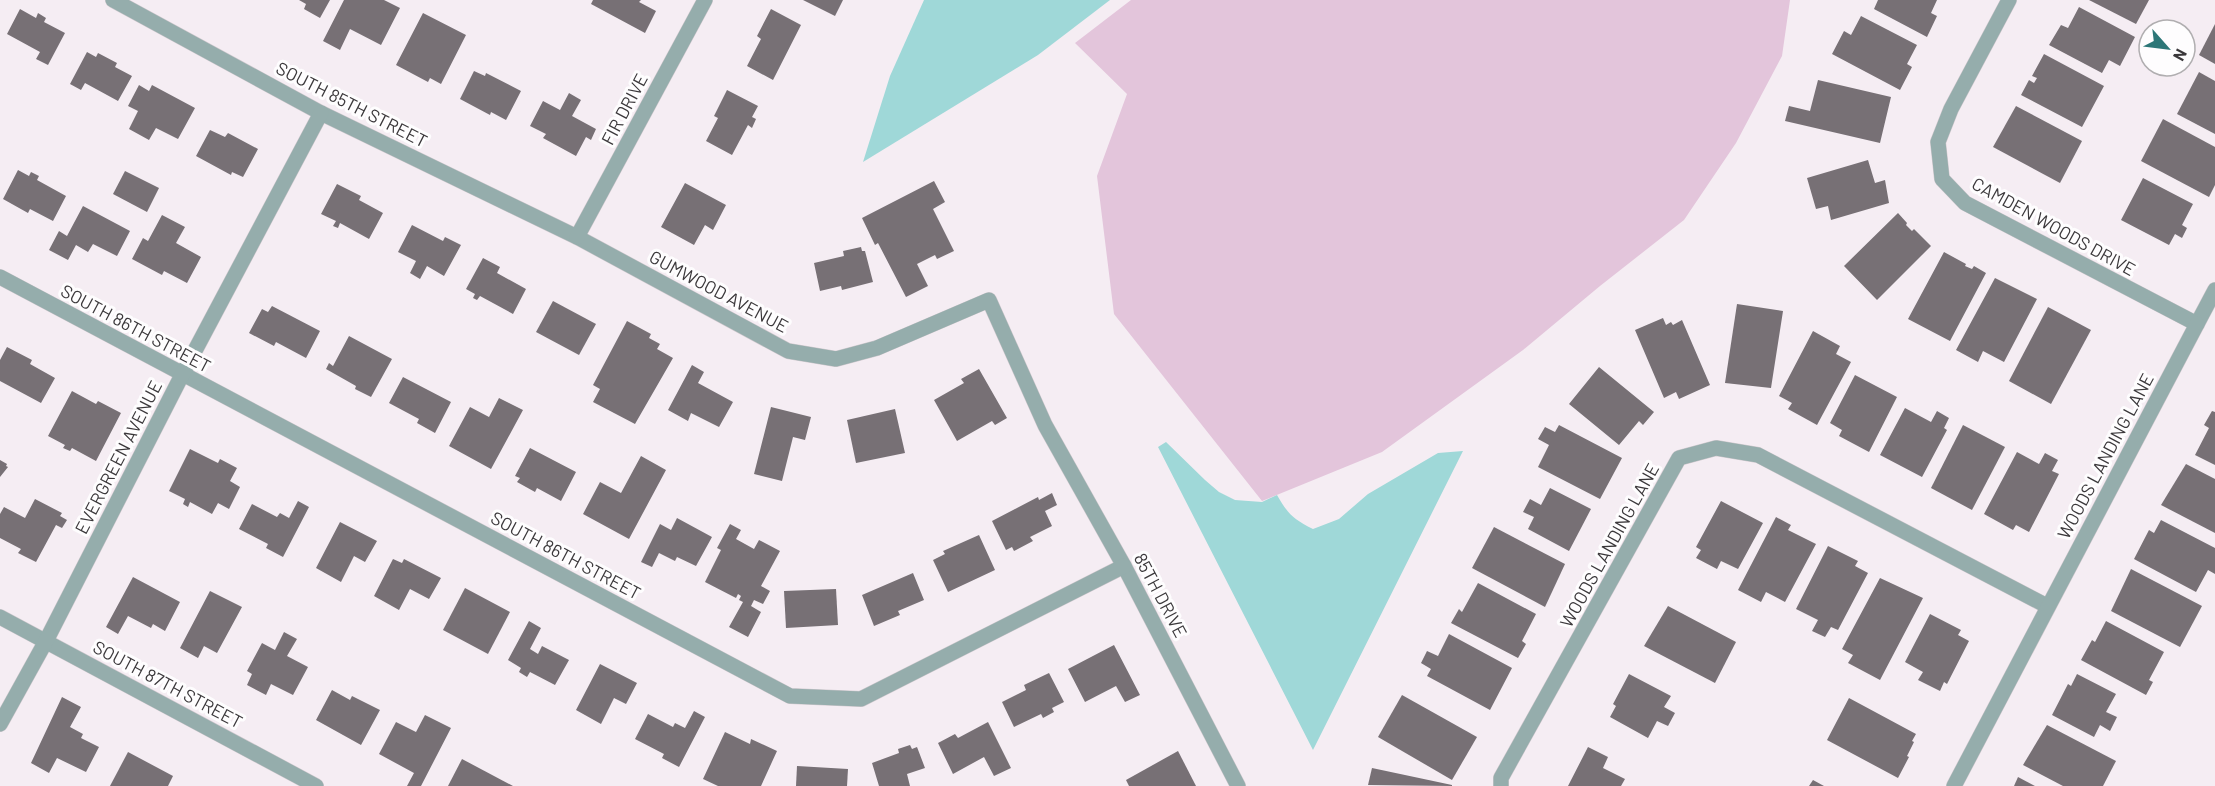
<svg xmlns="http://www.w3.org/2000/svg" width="2215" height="786" font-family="Barlow,sans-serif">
<rect width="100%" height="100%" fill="#f5edf3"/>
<polygon fill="#e3c5db" points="1131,0 1790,0 1782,56 1736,143 1684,220 1600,286 1523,350 1382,452 1262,501 1114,314 1097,176 1127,94 1075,43"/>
<g fill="#9fd8d8">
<polygon points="924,0 1110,0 1038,55 863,162 890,76"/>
<path d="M 1166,442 L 1205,480 L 1219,492 L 1235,500 L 1262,502 L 1277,495 C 1288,514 1293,519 1313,529 L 1339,519 L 1368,494 L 1438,453 L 1463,451 L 1313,750 L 1158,447 Z"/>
</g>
<g fill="#777075">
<polygon points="299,0 330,0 320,18 304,9 306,4"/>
<polygon points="344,0 384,0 400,8 381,45 350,29 340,50 323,41"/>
<polygon points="593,0 641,0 639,2 656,11 645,33 591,4"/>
<polygon points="803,0 843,0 835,16"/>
<polygon points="1878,0 1937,0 1931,13 1937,16 1927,37 1874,9"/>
<polygon points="2089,0 2149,0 2136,24"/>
<polygon points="2079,7 2135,37 2120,66 2109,60 2102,73 2049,45 2061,25 2068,28"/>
<polygon points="20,9 36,18 38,13 46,18 44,22 65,33 48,65 36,59 40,52 7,34"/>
<polygon points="771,9 801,25 773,80 747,66 761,39 757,36"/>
<polygon points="423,13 466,35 441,84 430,78 428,82 396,65"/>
<polygon points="1861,16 1917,45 1907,64 1912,67 1900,90 1832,54 1844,31 1851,35"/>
<polygon points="2215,24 2215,64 2199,55"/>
<polygon points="87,52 96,57 98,53 117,63 115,67 132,76 118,101 85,83 81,90 70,84"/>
<polygon points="2044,54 2104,86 2082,127 2021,95 2029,80 2034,83 2037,78 2032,76"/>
<polygon points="474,71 485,76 486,73 521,91 506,120 491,112 490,115 460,99"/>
<polygon points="2199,72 2215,81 2215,134 2177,114"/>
<polygon points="1818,80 1891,97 1880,143 1785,121 1789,106 1810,111"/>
<polygon points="139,85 149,91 152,85 195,108 178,139 156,128 149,140 129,129 138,111 128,106"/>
<polygon points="727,90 758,106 752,117 756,119 752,128 748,125 732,155 706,141 718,118 714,116"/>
<polygon points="569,93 581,100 572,116 596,129 591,140 586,137 576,156 543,138 546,134 530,126 543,101 560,110"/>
<polygon points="2016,106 2082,141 2060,183 1993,147"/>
<polygon points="2163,119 2215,147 2215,185 2209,197 2141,161"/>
<polygon points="210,130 225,137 228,133 258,149 243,177 232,172 231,175 196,156"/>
<polygon points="1868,160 1875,183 1885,180 1889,203 1831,220 1828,206 1816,209 1807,178"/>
<polygon points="18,170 29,176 31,172 39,176 37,180 66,196 53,221 30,209 28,213 3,199"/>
<polygon points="125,171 159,188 147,212 113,194"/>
<polygon points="2143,178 2193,204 2182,225 2187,228 2182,238 2175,234 2169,245 2121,220"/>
<polygon points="934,181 945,202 933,209 954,251 937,259 935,255 917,264 928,286 906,297 878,243 875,245 862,218"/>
<polygon points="685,183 726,205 713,230 705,225 694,245 661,227"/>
<polygon points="337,184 361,196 359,200 383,213 369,239 340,223 338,228 333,226 336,221 321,214"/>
<polygon points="83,206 130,231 117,256 93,244 88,252 76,245 68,260 49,250 59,231 67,236"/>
<polygon points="1898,213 1907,223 1906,225 1912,231 1914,229 1931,246 1877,300 1844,266"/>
<polygon points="162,215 185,227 176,243 201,257 187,283 164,271 162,275 132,259 143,238 148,241"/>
<polygon points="412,225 443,241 445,237 461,245 444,276 427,266 420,279 410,273 416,261 398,252"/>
<polygon points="861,247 862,251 865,251 873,282 842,290 841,286 820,291 814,263 844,256 843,251"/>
<polygon points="1944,252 1966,264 1965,266 1972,269 1974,266 1986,273 1950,341 1908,319"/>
<polygon points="483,258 500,267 497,273 526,289 513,314 480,296 477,300 473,298 475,294 466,289"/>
<polygon points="1995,278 2037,299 2004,362 1983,351 1978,362 1956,350"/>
<polygon points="553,301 596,324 579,355 536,332"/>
<polygon points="1737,304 1783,311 1771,388 1725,383"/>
<polygon points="272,306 320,331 306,358 276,342 274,346 249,333 262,309 268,312"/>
<polygon points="2048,307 2091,330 2051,404 2009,381"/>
<polygon points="1663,318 1666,325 1671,322 1673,325 1682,320 1710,385 1679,399 1676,392 1664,398 1635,330"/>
<polygon points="627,321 651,334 649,338 660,344 657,349 673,358 635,424 593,402 600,389 593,385"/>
<polygon points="1813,331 1840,346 1836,354 1851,362 1817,425 1788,409 1792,403 1779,396"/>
<polygon points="349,336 392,359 371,397 355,389 356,386 326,369 329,363 333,366"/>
<polygon points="7,347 32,360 30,364 55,378 41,403 0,381 0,360"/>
<polygon points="692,365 704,372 698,383 733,402 719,427 691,413 688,421 668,410"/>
<polygon points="1599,367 1654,412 1643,425 1639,421 1619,445 1569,404"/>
<polygon points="979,369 1007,418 995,425 992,421 957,441 934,400 964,383 961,379"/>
<polygon points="1855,375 1897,397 1869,452 1839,436 1842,430 1830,423"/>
<polygon points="403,377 451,402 435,433 417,423 419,419 389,403"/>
<polygon points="72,391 96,404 98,401 121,413 96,461 72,448 70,451 63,448 65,445 48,436"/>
<polygon points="499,398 523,410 491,469 449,446 470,407 489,417"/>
<polygon points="771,407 811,417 805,440 793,437 782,481 754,474"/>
<polygon points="1905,408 1931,422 1937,411 1949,418 1944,428 1947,430 1922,477 1880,455"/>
<polygon points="895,409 905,453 856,463 847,420"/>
<polygon points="2212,411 2215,412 2215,465 2195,455 2209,428 2204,425"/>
<polygon points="1559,425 1622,458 1600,499 1538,467 1549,445 1538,439 1545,427 1555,432"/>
<polygon points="1963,425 2005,447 1972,510 1931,488"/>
<polygon points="530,448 576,472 561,501 537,488 535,492 517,482 520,478 515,476"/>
<polygon points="190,449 218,463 220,459 237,468 230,481 240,487 229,509 218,503 212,514 190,502 188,507 183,504 185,499 169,491"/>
<polygon points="2017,452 2039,464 2045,453 2058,460 2052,471 2059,474 2029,532 2016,525 2013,530 1984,514"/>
<polygon points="641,456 666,470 629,539 583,514 600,482 621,493"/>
<polygon points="0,460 7,464 6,466 8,467 0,477"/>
<polygon points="2186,464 2215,479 2215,533 2161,505"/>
<polygon points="1550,488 1591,509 1569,551 1528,529 1534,517 1523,512 1530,499 1541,505"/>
<polygon points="1052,493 1057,505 1045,511 1052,526 1030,537 1033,541 1014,551 1012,547 1006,550 992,521 1038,497 1039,500"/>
<polygon points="35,499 62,513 60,516 67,520 62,528 56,525 36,562 18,553 21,549 0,538 0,514 4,507 25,518"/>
<polygon points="298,501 309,507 283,557 266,548 268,544 239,529 252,504 277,517 280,513 289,518"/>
<polygon points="1721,501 1763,523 1738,569 1721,561 1717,569 1696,558 1701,550 1696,547"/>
<polygon points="1776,517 1791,525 1788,530 1816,544 1785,602 1766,592 1761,602 1738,590"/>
<polygon points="677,518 712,537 696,566 677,557 675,561 659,553 652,567 641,562 660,524 671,530"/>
<polygon points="2161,520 2215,548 2215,574 2208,570 2196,592 2134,559 2149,530 2154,533"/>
<polygon points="340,522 377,541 365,562 354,556 341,582 316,568"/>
<polygon points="730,524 741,530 736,539 754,549 759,540 780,551 761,586 770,591 763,604 754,600 751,606 761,612 748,637 729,627 743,602 739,600 741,596 738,594 736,598 705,582 721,550 717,548"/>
<polygon points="1494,527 1565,564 1545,607 1472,568"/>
<polygon points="979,535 995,570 948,592 933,560 945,554 943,551"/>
<polygon points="1828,546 1858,561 1855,566 1868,573 1838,630 1831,627 1825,637 1812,631 1818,620 1796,609"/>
<polygon points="393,559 402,563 404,559 441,578 429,599 410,589 399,610 374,596"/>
<polygon points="2131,569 2202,606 2180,647 2111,611"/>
<polygon points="913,573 924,600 898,611 900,615 874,626 862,595"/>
<polygon points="133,577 180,602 165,631 153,624 151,628 128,616 118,634 106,627"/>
<polygon points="1880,578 1923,598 1880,680 1848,663 1853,655 1842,649"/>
<polygon points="1478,583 1536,614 1522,641 1526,644 1518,658 1451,623 1459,609 1462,612"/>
<polygon points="465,588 510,612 488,654 443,630"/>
<polygon points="836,589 838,625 786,628 784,591"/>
<polygon points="210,591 242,607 217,653 204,646 198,658 180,648"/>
<polygon points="1668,606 1736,642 1715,683 1644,646"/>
<polygon points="1930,614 1961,630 1958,635 1969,641 1947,684 1944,682 1940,691 1918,680 1923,672 1905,662"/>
<polygon points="529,621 541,628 530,649 538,654 542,646 569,660 555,685 530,672 527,677 519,672 521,668 508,660"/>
<polygon points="2106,621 2164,652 2149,680 2153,682 2146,695 2081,660 2092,640 2095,642"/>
<polygon points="284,632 297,639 287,656 308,667 293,695 271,684 266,695 247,685 252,674 247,671 262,643 275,650"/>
<polygon points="1449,634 1512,668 1490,710 1427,676 1431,669 1421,663 1427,651 1438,656"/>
<polygon points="1114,645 1140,695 1125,702 1116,686 1085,702 1068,669"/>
<polygon points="600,664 637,683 626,704 614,698 601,724 576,710"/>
<polygon points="1049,673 1064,702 1052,708 1054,712 1043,718 1041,714 1014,727 1002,702 1026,690 1024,685"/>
<polygon points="1629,674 1671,696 1664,707 1675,713 1668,726 1657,721 1648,738 1610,717 1616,706 1613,704"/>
<polygon points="2077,674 2116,694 2106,712 2117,717 2110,731 2100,725 2094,737 2052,715 2068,684 2071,686"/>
<polygon points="332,690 350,700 352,696 380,710 361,745 316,720"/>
<polygon points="1402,695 1477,737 1452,780 1378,737"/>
<polygon points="62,697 81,707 70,727 83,734 81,738 99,747 86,772 57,758 49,773 31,763"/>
<polygon points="1849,698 1916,734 1912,741 1914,742 1907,756 1909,757 1898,778 1827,740"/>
<polygon points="694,711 705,717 679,767 662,758 664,754 635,739 648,714 673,727 675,723 685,728"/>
<polygon points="425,715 451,728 421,786 407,786 414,773 379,754 396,722 416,732"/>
<polygon points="988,722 1011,768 994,776 984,757 953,774 938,743 955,734 958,738"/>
<polygon points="2047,725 2116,761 2103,786 2063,786 2023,765"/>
<polygon points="725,732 750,744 751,739 777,751 761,786 718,786 703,779"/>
<polygon points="910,745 912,749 917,747 925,768 907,774 910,786 879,786 872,763 899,753 898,749"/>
<polygon points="1588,747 1608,757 1603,768 1625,779 1621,786 1568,786"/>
<polygon points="1178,751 1196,786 1129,786 1126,780"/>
<polygon points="128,752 173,776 168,786 110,786"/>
<polygon points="462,759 513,786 448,786"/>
<polygon points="797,766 848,769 847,786 796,786"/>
<polygon points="1372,768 1452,785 1452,786 1368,785"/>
<polygon points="2018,777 2035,786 2014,786"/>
<polygon points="1813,780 1824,786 1809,786"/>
</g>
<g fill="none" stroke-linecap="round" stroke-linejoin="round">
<defs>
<g id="minor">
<polyline points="113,0 321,113 577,237 788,351 836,359 877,348 989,300 1045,425 1124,566 1238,786"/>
<polyline points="2009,0 1951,109 1938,142 1942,179 1965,203 2197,324 2215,290"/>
<polyline points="577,237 705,0"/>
<polyline points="0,277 790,696 861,699 1124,566"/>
<polyline points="0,617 316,786"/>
<polyline points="0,724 46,641 182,375 321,113"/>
<polyline points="1501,786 1501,778 1679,458 1716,448 1758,455 2047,606"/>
<polyline points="1954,786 2197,324"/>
</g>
</defs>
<use href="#minor" stroke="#d0c9ce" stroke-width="16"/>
<use href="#minor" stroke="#95adac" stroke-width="15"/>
</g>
<g text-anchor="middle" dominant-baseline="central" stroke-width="6" stroke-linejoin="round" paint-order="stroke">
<g font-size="18" fill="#3b383b" stroke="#fefdfe">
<text transform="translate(352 104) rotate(27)">SOUTH 85TH STREET</text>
<text transform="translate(624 109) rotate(-62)">FIR DRIVE</text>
<text transform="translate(2054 226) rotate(29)">CAMDEN WOODS DRIVE</text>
<text transform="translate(719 291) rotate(28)">GUMWOOD AVENUE</text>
<text transform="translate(136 328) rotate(28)">SOUTH 86TH STREET</text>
<text transform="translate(2105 456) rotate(-62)">WOODS LANDING LANE</text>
<text transform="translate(118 457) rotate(-63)">EVERGREEN AVENUE</text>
<text transform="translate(1609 545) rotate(-61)">WOODS LANDING LANE</text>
<text transform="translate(566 555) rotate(28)">SOUTH 86TH STREET</text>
<text transform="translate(1161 595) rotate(62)">85TH DRIVE</text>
<text transform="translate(168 684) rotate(28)">SOUTH 87TH STREET</text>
</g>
</g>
<g transform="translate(2167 48) rotate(118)"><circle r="28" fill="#fefdfe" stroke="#b0aeb0" stroke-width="1.5"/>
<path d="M0-4.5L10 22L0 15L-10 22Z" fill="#2c7677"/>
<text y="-9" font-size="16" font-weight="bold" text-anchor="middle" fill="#3b383b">N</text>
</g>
</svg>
